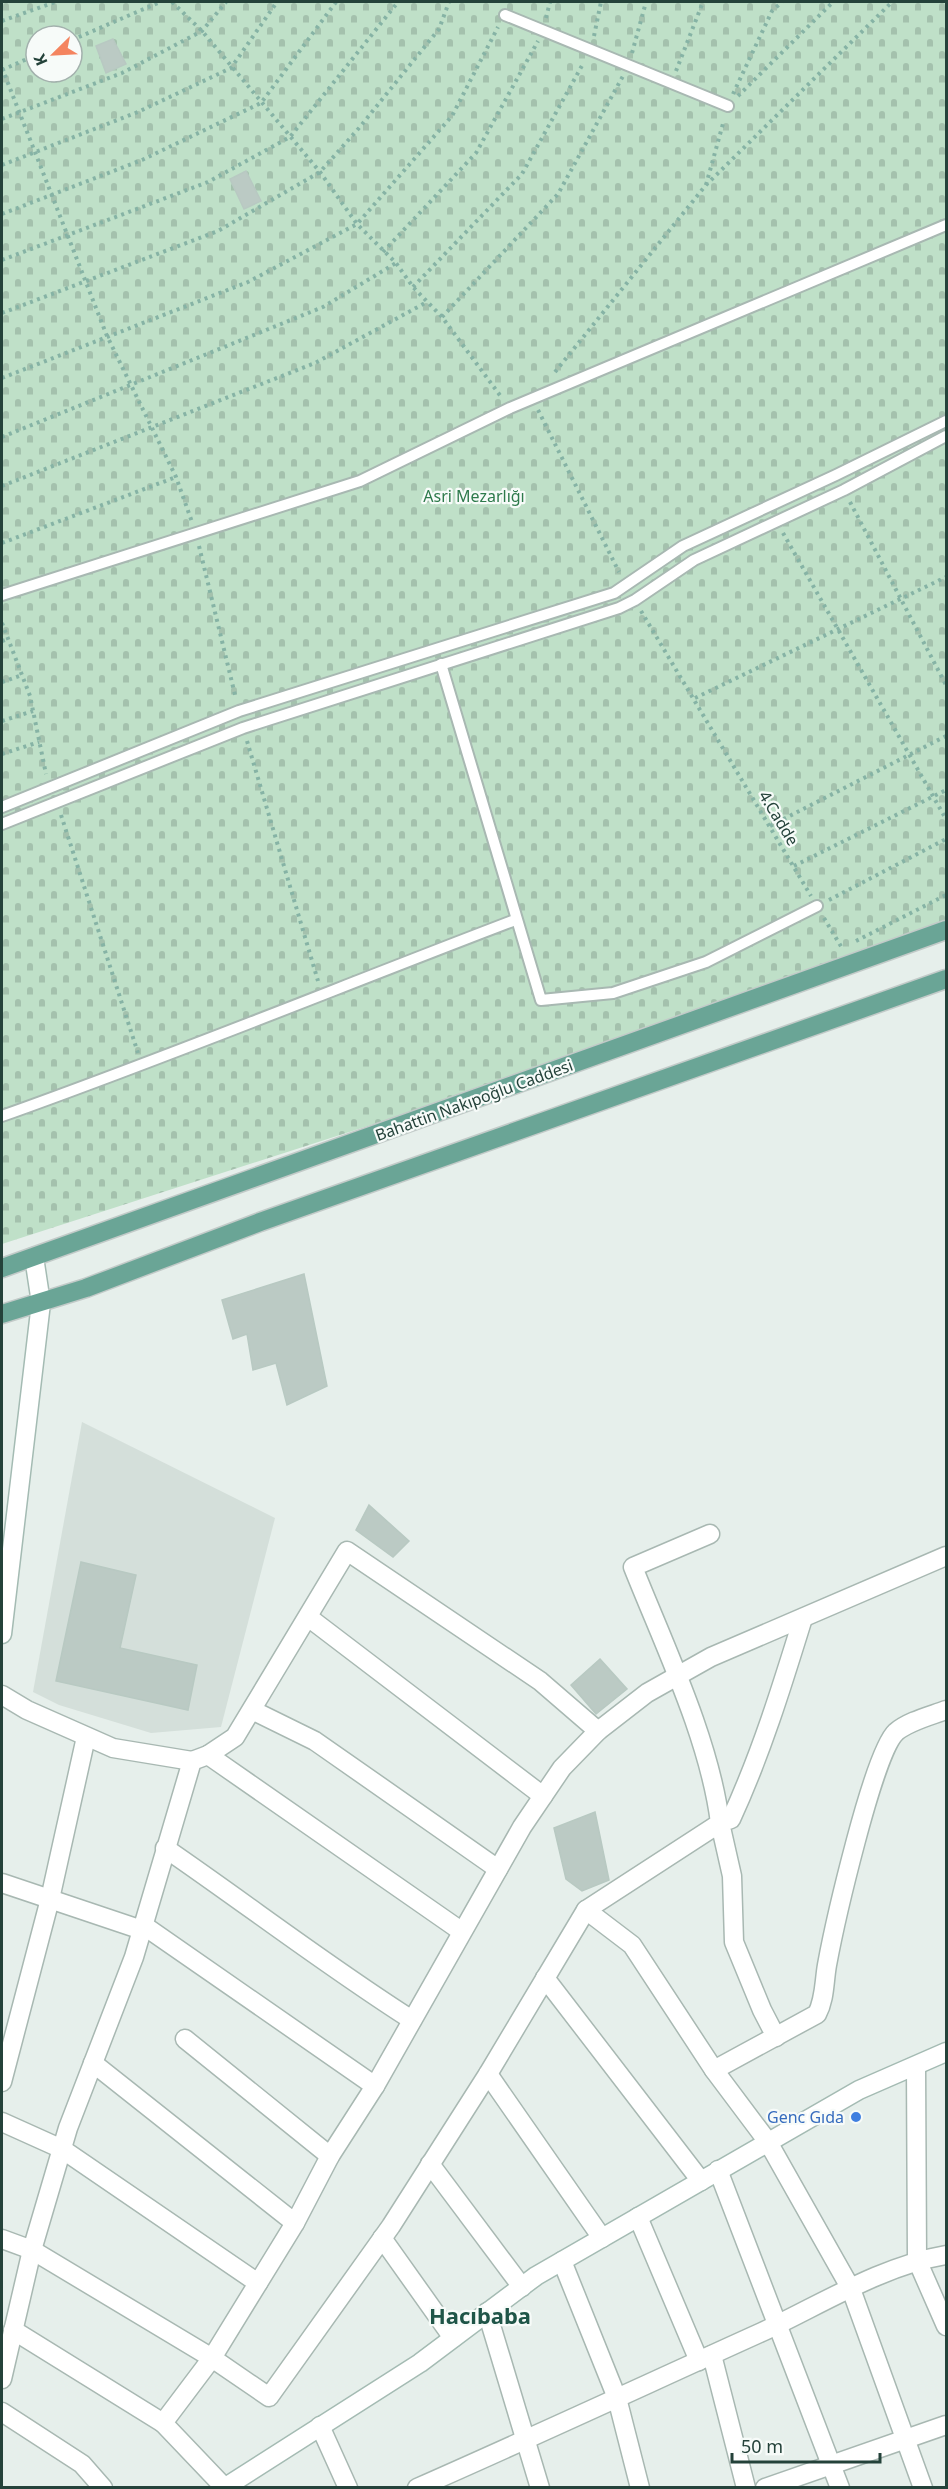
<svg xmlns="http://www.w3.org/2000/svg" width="948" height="2489" font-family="'Noto Sans',sans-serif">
<defs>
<pattern id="cemetery-stones" width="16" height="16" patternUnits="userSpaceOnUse" patternTransform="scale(1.5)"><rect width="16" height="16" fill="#bfe0c8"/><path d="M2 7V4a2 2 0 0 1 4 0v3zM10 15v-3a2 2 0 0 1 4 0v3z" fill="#a4c1ad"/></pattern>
</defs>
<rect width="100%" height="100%" fill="#e6efeb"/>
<polygon fill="#d4dfda" points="82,1422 275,1518 221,1727 151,1733 59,1705 33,1692"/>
<path fill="url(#cemetery-stones)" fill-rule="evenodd" d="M 2,2 L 946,2 L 946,920 L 923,932 L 467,1094 L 2,1244 ZM 36,36 L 72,36 L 72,72 L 36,72 Z"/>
<g fill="#bbcac4" stroke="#b8c9c2" stroke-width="1.5">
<polygon points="113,39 126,64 106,73 96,46"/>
<polygon points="246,171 261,201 244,209 230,179"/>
<polygon points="304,1274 327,1386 287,1405 276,1363 253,1370 247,1334 233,1339 222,1300"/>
<polygon points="369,1505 409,1541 393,1557 356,1530"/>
<polygon points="81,1562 136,1575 120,1648 197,1665 188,1710 56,1681"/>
<polygon points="600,1659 627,1689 596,1714 571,1685"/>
<polygon points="595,1812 609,1880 582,1891 566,1879 554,1828"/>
</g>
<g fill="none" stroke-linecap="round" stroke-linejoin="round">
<defs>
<g id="lane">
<polyline points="505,15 728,106"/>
<polyline points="2,595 360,481 510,408 946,225"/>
<polyline points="441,664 541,1000 613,993 706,962 817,906"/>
<polyline points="2,807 239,711 614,593 683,546 836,475 946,421"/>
<polyline points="2,824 243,728 619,608 635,600 694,560 844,490 946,436"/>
<path d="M 2,1116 C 174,1055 344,985 515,920"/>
</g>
<g id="street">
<polyline points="308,1617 543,1796"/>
<polyline points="2,1695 27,1710 113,1748 192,1761"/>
<polyline points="252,1710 315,1741 498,1869"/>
<polyline points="208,1755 235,1737 347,1551 540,1681 598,1731"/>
<path d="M 165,1848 C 248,1905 327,1966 412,2020"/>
<polyline points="2,1883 142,1930"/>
<polyline points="586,1910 632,1945 714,2070 768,2142 851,2289 923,2488"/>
<polyline points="143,1925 375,2086"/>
<polyline points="545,1978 701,2181"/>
<path d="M 776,2037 L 762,2010 L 734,1942 L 732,1876 L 720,1823 L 731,1819 C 761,1754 782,1686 803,1618"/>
<polyline points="185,2039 330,2156"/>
<polyline points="93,2063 295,2223"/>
<polyline points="916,2066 917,2260 946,2326"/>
<path d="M 714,2070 L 817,2014 C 825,1999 824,1982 827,1965 C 834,1927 873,1753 896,1732 C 909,1721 930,1716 946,1710"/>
<polyline points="488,2074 602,2238"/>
<polyline points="2,2082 50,1899 86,1737"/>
<polyline points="2,2122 62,2149 258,2283"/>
<polyline points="430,2164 522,2287"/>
<polyline points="718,2170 840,2488"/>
<polyline points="638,2217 699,2361"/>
<polyline points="382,2238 453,2338"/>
<polyline points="2,2239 32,2250 212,2358 295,2223 330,2156 375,2086 522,1827 562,1768 598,1731 647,1693 711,1657 946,1556"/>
<polyline points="562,2261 617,2398 640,2488"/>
<polyline points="487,2312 540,2488"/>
<polyline points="13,2330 163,2423"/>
<polyline points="712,2355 746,2488"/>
<polyline points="2,2379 32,2250 68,2128 134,1957 192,1761 208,1755 461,1931"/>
<polyline points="2,2412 82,2464 103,2488"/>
<polyline points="320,2426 348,2488"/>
<path d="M 224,2487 L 163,2423 L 212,2358 L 269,2397 L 391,2226 L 488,2074 L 586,1910 L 720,1823 C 710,1740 664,1645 633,1567 L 710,1534"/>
<path d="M 417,2488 C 533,2437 647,2384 762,2332 C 822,2304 881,2266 946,2255"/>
<polyline points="765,2488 946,2425"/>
</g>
<g id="secondary">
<polyline points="2,1634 41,1303 34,1257"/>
<polyline points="224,2488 420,2363 536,2276 859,2090 946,2052"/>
</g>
<g id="primary">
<polyline points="2,1268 946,930"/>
<polyline points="2,1314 86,1288 260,1222 946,979"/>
</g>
</defs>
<use href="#lane" stroke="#a8b8b2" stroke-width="14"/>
<use href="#street" stroke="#a8b8b2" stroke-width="21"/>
<use href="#secondary" stroke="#a4bbb3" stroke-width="21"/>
<use href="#primary" stroke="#c2cac8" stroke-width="21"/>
<g stroke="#86b3a5" stroke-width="4" stroke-dasharray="3 4.5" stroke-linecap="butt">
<polyline points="172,2 202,31 320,172 357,224 396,263 413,287 442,317 502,398"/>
<polyline points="546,18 550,2"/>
<polyline points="2,21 55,2"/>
<polyline points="594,36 601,2"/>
<polyline points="72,40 160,2"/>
<polyline points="632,53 646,2"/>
<polyline points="2,68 107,336 176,477 192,522"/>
<polyline points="2,70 36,55"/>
<polyline points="676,71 703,2"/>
<polyline points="733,94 772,11 782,2"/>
<polyline points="738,96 833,2"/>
<polyline points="2,119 122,73 202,31 226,2"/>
<polyline points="2,165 138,112 231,68 277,2"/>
<polyline points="706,185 724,120"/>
<polyline points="2,214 142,160 261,103 336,2"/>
<polyline points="383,252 476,153 538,41"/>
<polyline points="2,260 208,182 290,137 398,2"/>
<polyline points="413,287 522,174 584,62"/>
<polyline points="2,313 218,231 320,172 359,128 439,29 449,2"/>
<polyline points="442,317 558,194 623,76"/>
<polyline points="555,372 706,185 892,2"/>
<polyline points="2,378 248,282 357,224 452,116 498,27"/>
<polyline points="538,410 619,572"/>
<polyline points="2,437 323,307 396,263"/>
<polyline points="2,486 315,363 427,302"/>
<polyline points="850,502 946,685"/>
<polyline points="783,533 946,819"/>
<polyline points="2,543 176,477"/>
<polyline points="199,546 236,699"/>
<polyline points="641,611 811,896"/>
<polyline points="2,623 30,696 46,774"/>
<polyline points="2,641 8,639"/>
<polyline points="2,682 22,675"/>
<polyline points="695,698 946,577"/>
<polyline points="2,721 33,711"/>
<polyline points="247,741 318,981"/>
<polyline points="2,754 39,742"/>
<polyline points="61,815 138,1053"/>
<polyline points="770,826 946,736"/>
<polyline points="794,866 946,790"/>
<polyline points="829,900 946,839"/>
<polyline points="824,918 842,948 844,947"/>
<polyline points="856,941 946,895"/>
</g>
<use href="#lane" stroke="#fff" stroke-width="10"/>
<use href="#street" stroke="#fff" stroke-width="18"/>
<use href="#secondary" stroke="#fff" stroke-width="18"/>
<use href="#primary" stroke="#6aa596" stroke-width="18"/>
</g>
<circle fill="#3f7fe0" stroke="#f7fbf9" stroke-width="2" cx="856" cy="2117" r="6"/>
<g text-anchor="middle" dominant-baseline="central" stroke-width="4.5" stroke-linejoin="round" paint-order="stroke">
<g font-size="16" fill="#2d7a4b" stroke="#f7fbf9">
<text x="474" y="496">Asri Mezarlığı</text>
</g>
<g font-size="16" fill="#24423a" stroke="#f7fbf9">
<text transform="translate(779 818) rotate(59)">4.Cadde</text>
<text transform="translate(474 1100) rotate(-20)">Bahattin Nakıpoğlu Caddesi</text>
</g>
<g font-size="16" fill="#366cbe" stroke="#f7fbf9" text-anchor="end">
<text x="844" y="2117">Genc Gıda</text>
</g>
<g font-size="22" font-weight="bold" fill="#1f5548" stroke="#f7fbf9">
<text x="480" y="2315">Hacıbaba</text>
</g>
</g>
<rect width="948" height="2489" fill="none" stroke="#24423a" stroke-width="6"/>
<g transform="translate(54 54) rotate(246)"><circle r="28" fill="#f7fbf9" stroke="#a3b1ad" stroke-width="1.5"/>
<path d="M0-4.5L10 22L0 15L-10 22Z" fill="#f4845f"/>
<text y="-9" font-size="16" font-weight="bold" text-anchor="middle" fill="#24423a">K</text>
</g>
<path d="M732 2453v9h148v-9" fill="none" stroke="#24423a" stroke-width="3"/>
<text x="741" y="2453" font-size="18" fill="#24423a" stroke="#f7fbf9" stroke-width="4.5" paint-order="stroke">50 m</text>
</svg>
